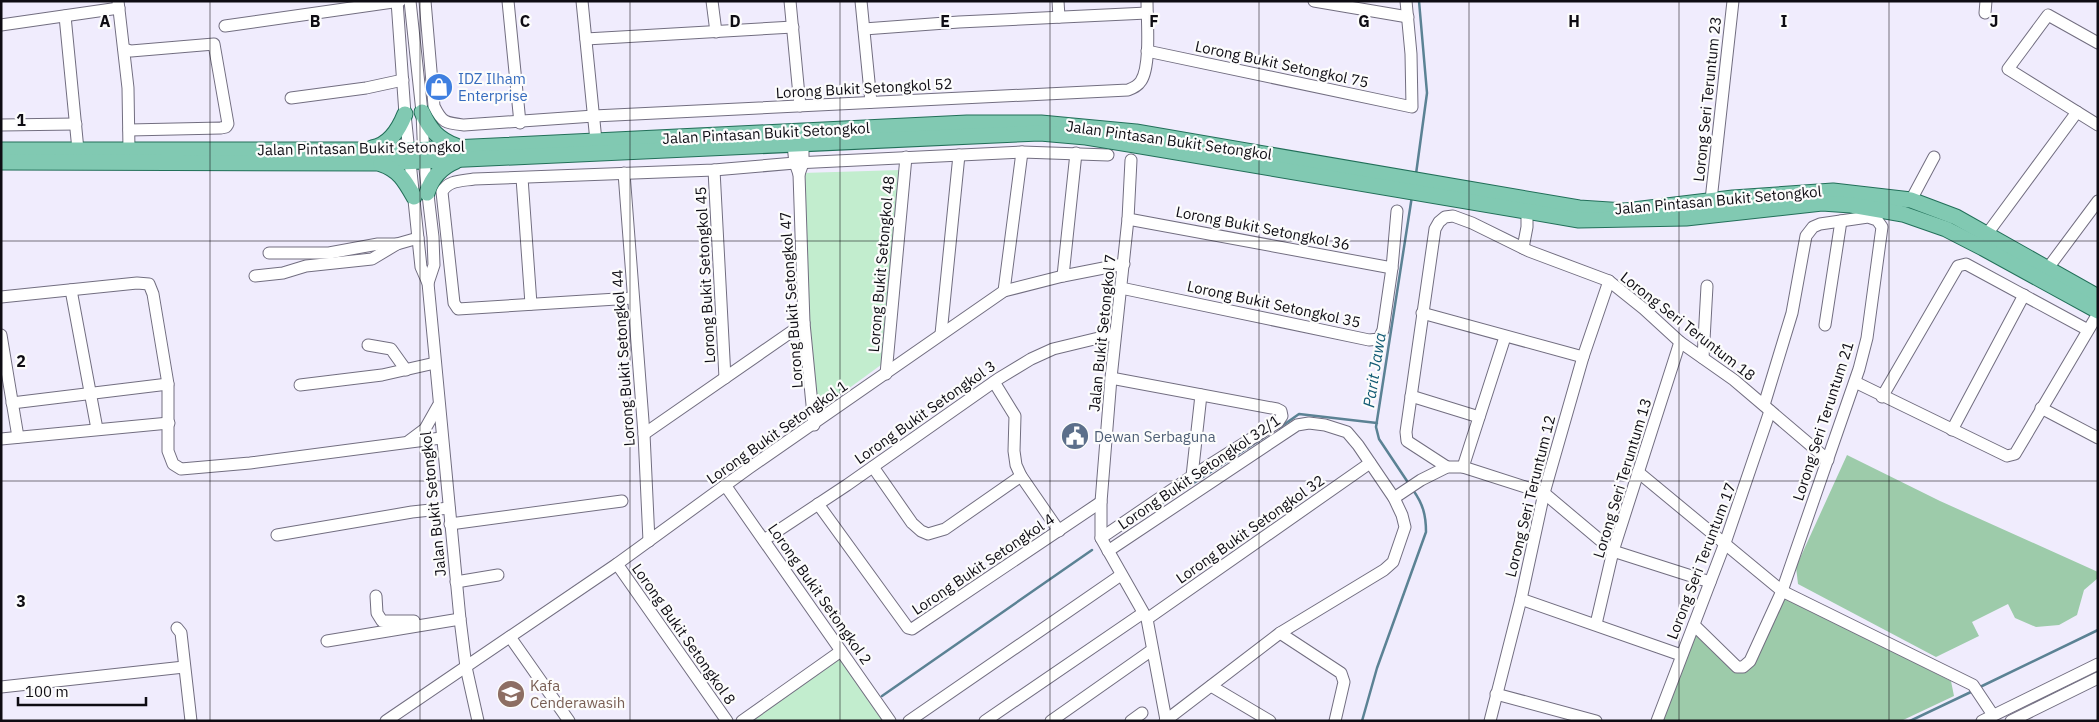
<svg xmlns="http://www.w3.org/2000/svg" width="2099" height="722" font-family="'IBM Plex Sans',sans-serif">
<rect width="100%" height="100%" fill="#f0ecfd"/>
<g fill="#c2edce">
<polygon points="901,170 885,362 815,413 802,173"/>
<polygon points="839,654 886,721 747,721"/>
</g>
<g fill="#9dcbaa">
<polygon points="1847,455 1940,501 2098,572 2098,578 2084,590 2077,615 2059,625 2036,627 2015,618 2008,604 1972,622 1979,636 1936,657 1798,584 1796,567"/>
<polygon points="1787,598 1951,681 1954,696 1901,721 1663,721 1696,635 1732,670 1741,673 1748,671 1780,599"/>
</g>
<g fill="none" stroke-linecap="round" stroke-linejoin="round">
<g stroke="#5b8294" stroke-width="2.5">
<polyline points="1416,174 1427,93 1419,1"/>
<polyline points="1279,428 1299,414 1377,423"/>
<polyline points="1409,484 1379,439 1376,427 1412,196"/>
<polyline points="1149,512 1266,436"/>
<polyline points="1980,687 2098,630"/>
<polyline points="882,696 1092,550"/>
<path d="M 1362,721 L 1377,668 L 1426,532 C 1426,515 1423,504 1413,490"/>
<polyline points="1910,721 1973,691"/>
</g>
<defs>
<g id="minor">
<polyline points="118,1 128,88 129,150"/>
<polyline points="397,1 405,114 421,267 428,283 460,619 466,667 478,721"/>
<polyline points="410,1 422,112 424,161 433,237 434,265 428,283"/>
<path d="M 425,1 L 434,106 C 442,123 446,123 464,125 L 594,116 L 1128,90 C 1133,88 1138,86 1141,81 C 1151,66 1147,20 1147,1"/>
<polyline points="508,1 520,123"/>
<polyline points="582,1 596,141"/>
<polyline points="712,1 716,32"/>
<polyline points="790,1 800,106"/>
<polyline points="861,1 871,102"/>
<polyline points="1058,1 1059,17"/>
<polyline points="1314,1 1408,17"/>
<polyline points="1985,13 1986,1"/>
<polyline points="65,16 78,150"/>
<polyline points="1,25 119,8"/>
<polyline points="225,26 400,1"/>
<polyline points="864,29 959,22 1147,13"/>
<polyline points="586,39 793,27"/>
<polyline points="2098,43 2048,15 2008,69 2098,125"/>
<polyline points="124,49 131,51 214,44 228,124 226,127 221,128 129,130"/>
<polyline points="1147,51 1412,107 1411,54 1406,1"/>
<polyline points="291,98 366,88 403,80"/>
<polyline points="1,125 76,124"/>
<polyline points="793,145 795,163 799,174 803,163 803,145"/>
<polyline points="1131,160 1128,219 1111,378 1101,502 1101,538 1147,619 1166,720"/>
<polyline points="714,170 725,378"/>
<polyline points="624,173 644,434 649,541"/>
<polyline points="799,174 804,323 814,425"/>
<polyline points="522,178 531,304"/>
<polyline points="1711,200 1733,1"/>
<polyline points="1911,200 1934,157"/>
<polyline points="1128,219 1392,268"/>
<polyline points="1987,234 2077,112"/>
<polyline points="1523,248 1527,227 1527,212"/>
<polyline points="269,253 329,253 378,244 397,244"/>
<polyline points="2048,268 2098,201"/>
<polyline points="255,276 283,273 306,266 372,259 397,244 418,238"/>
<polyline points="1063,276 1076,153"/>
<polyline points="1121,288 1369,340 1379,339 1383,330 1392,268 1397,211"/>
<polyline points="71,290 97,429"/>
<polyline points="1004,291 1022,152"/>
<polyline points="1,297 137,283 149,284 153,294 168,384 168,451 173,464 181,469 250,463 441,438"/>
<path d="M 633,298 L 458,309 L 454,303 L 442,192 C 448,180 462,181 474,179 L 714,170 L 795,163 L 1022,152 L 1108,155"/>
<polyline points="1422,313 1583,357"/>
<polyline points="1825,325 1841,221"/>
<polyline points="941,334 959,155"/>
<polyline points="1,335 18,437"/>
<polyline points="368,345 391,349 406,370"/>
<polyline points="1703,358 1707,286"/>
<polyline points="886,374 906,157"/>
<polyline points="994,382 1015,416 1014,451 1016,465 1021,476 1059,531"/>
<polyline points="1855,382 2007,456 2015,454 2096,317"/>
<polyline points="300,385 382,375 435,363"/>
<polyline points="1411,396 1479,417"/>
<polyline points="1882,397 1958,266 1966,264 2088,330"/>
<polyline points="12,403 168,384"/>
<polyline points="2041,408 2098,438"/>
<polyline points="1952,430 2024,295"/>
<polyline points="644,434 804,323"/>
<polyline points="1,439 169,423"/>
<polyline points="409,441 425,429 438,406"/>
<polyline points="873,467 912,523 921,531 928,534 945,529 1021,476"/>
<polyline points="1447,467 1407,441 1406,432 1435,229 1439,222 1445,217 1453,216 1472,223 1529,251 1609,281 1644,309 1680,342 1734,380 1828,460"/>
<polyline points="1463,467 1505,337"/>
<polyline points="1638,472 1782,591 1973,685 1993,715"/>
<polyline points="1192,476 1201,395"/>
<polyline points="725,485 890,721"/>
<polyline points="1394,498 1421,480 1447,467 1463,467 1544,493 1613,551 1710,582"/>
<polyline points="818,504 908,628 912,629 1101,502"/>
<polyline points="450,524 622,501"/>
<polyline points="277,535 412,512 449,508"/>
<polyline points="1101,538 1192,476 1278,422 1282,416 1281,411 1277,409 1111,378"/>
<polyline points="764,540 847,485 998,379 1031,359 1053,349 1115,334"/>
<polyline points="1108,551 1297,425 1309,423 1325,425 1347,432 1358,445 1394,498 1402,515 1405,527 1393,562 1384,570 1280,633 1165,721"/>
<polyline points="617,564 727,721"/>
<polyline points="456,582 498,575"/>
<polyline points="376,596 377,613 382,621 414,621"/>
<polyline points="1521,599 1681,655"/>
<polyline points="1147,619 1370,463"/>
<polyline points="1596,624 1613,551 1680,342"/>
<polyline points="1694,625 1737,667 1743,667 1750,661 1782,591 1859,369 1867,338 1882,227 1877,220 1868,217 1820,224 1813,227 1806,236 1792,313 1764,405"/>
<polyline points="177,628 181,633 191,721"/>
<polyline points="1280,633 1341,673 1344,682 1335,721"/>
<polyline points="510,637 569,721"/>
<polyline points="327,641 460,619"/>
<polyline points="1211,686 1270,721"/>
<polyline points="1,687 184,667"/>
<polyline points="1496,694 1596,721"/>
<polyline points="386,721 617,564 749,468 1004,291 1063,276 1124,264"/>
<polyline points="742,721 841,651"/>
<polyline points="909,721 1121,575"/>
<polyline points="985,721 1143,613"/>
<polyline points="1051,721 1152,650"/>
<polyline points="1131,721 1142,713"/>
<polyline points="1490,721 1521,599 1544,493 1583,357 1609,281"/>
<polyline points="1657,721 1725,543 1770,411"/>
<polyline points="1982,721 2098,664"/>
<polyline points="2011,721 2098,678"/>
</g>
<g id="major">
<path d="M 422,112 C 430,130 438,139 456,146"/>
<path d="M 372,148 C 390,145 399,129 405,114"/>
<polyline points="1,150 410,150 967,123 1041,123 1136,132 1579,208 1625,211 1733,198 1833,191 1911,200 1956,217 2098,297"/>
<polyline points="1,162 379,163 1040,133 1086,137 1135,145 1579,220 1686,218 1822,203 1851,205 1903,214 1946,229 1983,248 2098,311"/>
<path d="M 381,164 C 399,170 405,181 414,197"/>
<path d="M 427,193 C 432,177 441,167 456,161"/>
</g>
</defs>
<use href="#minor" stroke="#726e80" stroke-width="13"/>
<use href="#major" stroke="#226f59" stroke-width="17"/>
<use href="#minor" stroke="#fff" stroke-width="11"/>
<use href="#major" stroke="#81c9b2" stroke-width="15"/>
</g>
<path fill="none" stroke="#0e0c13" stroke-width="1" stroke-opacity="0.55" d="M 210,1 L 210,721M 420,1 L 420,721M 630,1 L 630,721M 840,1 L 840,721M 1050,1 L 1050,721M 1259,1 L 1259,721M 1469,1 L 1469,721M 1679,1 L 1679,721M 1889,1 L 1889,721M 1,241 L 2098,241M 1,481 L 2098,481"/>
<defs>
<symbol id="shop-disc" viewBox="-11 -11 22 22"><circle r="9.5" fill="#3f7fe0" stroke="#fcfcfc"/><path d="M-5-2.5h2.3a2.7 3.5 0 0 1 5.4 0H5L5.5 6h-11ZM-1.5-2.5h3a1.5 2.3 0 0 0-3 0Z" fill="#fff"/></symbol>
<symbol id="civic-disc" viewBox="-11 -11 22 22"><circle r="9.5" fill="#5c6f8a" stroke="#fcfcfc"/><path d="M-.6-6.5H3V-4.5H.6V-3L4-1V1h2V6H-6V1h2V-1L-.6-3ZM-1.2 2.5V6h2.4V2.5Z" fill="#fff"/></symbol>
<symbol id="school-disc" viewBox="-11 -11 22 22"><circle r="9.5" fill="#8d6e63" stroke="#fcfcfc"/><path d="M0-5L7-2L0 1L-7-2ZM-4 1L0 2.5L4 1V4Q0 6-4 4Z" fill="#fff"/></symbol>
</defs>
<g fill-rule="evenodd">
<use href="#shop-disc" x="423" y="71" width="32" height="32"/>
<use href="#civic-disc" x="1059" y="420" width="32" height="32"/>
<use href="#school-disc" x="495" y="678" width="32" height="32"/>
</g>
<g text-anchor="middle" dominant-baseline="central" stroke-width="4.5" stroke-linejoin="round" paint-order="stroke">
<g font-size="15" fill="#0e0c13" stroke="#fcfcfc">
<text transform="translate(1282 64) rotate(12)">Lorong Bukit Setongkol 75</text>
<text transform="translate(864 88) rotate(-3)">Lorong Bukit Setongkol 52</text>
<text transform="translate(1707 99) rotate(-84)">Lorong Seri Teruntum 23</text>
<text transform="translate(766 133) rotate(-3)">Jalan Pintasan Bukit Setongkol</text>
<text transform="translate(1169 140) rotate(8)">Jalan Pintasan Bukit Setongkol</text>
<text transform="translate(361 148) rotate(-1)">Jalan Pintasan Bukit Setongkol</text>
<text transform="translate(1718 200) rotate(-5)">Jalan Pintasan Bukit Setongkol</text>
<text transform="translate(1263 228) rotate(11)">Lorong Bukit Setongkol 36</text>
<text transform="translate(881 264) rotate(-85)">Lorong Bukit Setongkol 48</text>
<text transform="translate(705 275) rotate(-93)">Lorong Bukit Setongkol 45</text>
<text transform="translate(791 300) rotate(-94)">Lorong Bukit Setongkol 47</text>
<text transform="translate(1274 304) rotate(12)">Lorong Bukit Setongkol 35</text>
<text transform="translate(1688 326) rotate(38)">Lorong Seri Teruntum 18</text>
<text transform="translate(1102 333) rotate(-84)">Jalan Bukit Setongkol 7</text>
<text transform="translate(623 358) rotate(-94)">Lorong Bukit Setongkol 44</text>
<text transform="translate(925 412) rotate(-35)">Lorong Bukit Setongkol 3</text>
<text transform="translate(1823 421) rotate(-72)">Lorong Seri Teruntum 21</text>
<text transform="translate(777 432) rotate(-35)">Lorong Bukit Setongkol 1</text>
<text transform="translate(1199 472) rotate(-34)">Lorong Bukit Setongkol 32/1</text>
<text transform="translate(1622 478) rotate(-73)">Lorong Seri Teruntum 13</text>
<text transform="translate(1530 496) rotate(-76)">Lorong Seri Teruntum 12</text>
<text transform="translate(433 504) rotate(-96)">Jalan Bukit Setongkol</text>
<text transform="translate(1250 529) rotate(-35)">Lorong Bukit Setongkol 32</text>
<text transform="translate(1701 561) rotate(-69)">Lorong Seri Teruntum 17</text>
<text transform="translate(983 564) rotate(-34)">Lorong Bukit Setongkol 4</text>
<text transform="translate(820 594) rotate(55)">Lorong Bukit Setongkol 2</text>
<text transform="translate(684 634) rotate(55)">Lorong Bukit Setongkol 8</text>
</g>
<g font-size="15" fill="#366cbe" stroke="#fcfcfc" text-anchor="start">
<text x="458" y="78">IDZ Ilham<tspan x="458" dy="17">Enterprise</tspan></text>
</g>
<g font-size="15" fill="#4e5e75" stroke="#fcfcfc" text-anchor="start">
<text x="1094" y="436">Dewan Serbaguna</text>
</g>
<g font-size="15" fill="#785e54" stroke="#fcfcfc" text-anchor="start">
<text x="530" y="685">Kafa<tspan x="530" dy="17">Cenderawasih</tspan></text>
</g>
<g font-size="16" font-style="italic" fill="#145c75" stroke="#fcfcfc">
<text transform="translate(1374 370) rotate(-81)">Parit Jawa</text>
</g>
</g>
<g font-size="16" text-anchor="middle" font-weight="bold" fill="#0e0c13" stroke="#fcfcfc" stroke-width="4.5" stroke-linejoin="round" paint-order="stroke">
<text x="105" y="27">A</text>
<text x="315" y="27">B</text>
<text x="525" y="27">C</text>
<text x="735" y="27">D</text>
<text x="945" y="27">E</text>
<text x="1154" y="27">F</text>
<text x="1364" y="27">G</text>
<text x="1574" y="27">H</text>
<text x="1784" y="27">I</text>
<text x="1994" y="27">J</text>
<text x="21" y="126">1</text>
<text x="21" y="367">2</text>
<text x="21" y="607">3</text>
</g>
<rect width="2099" height="722" fill="none" stroke="#0e0c13" stroke-width="5"/>
<path d="M18 697v8h128v-8" fill="none" stroke="#0e0c13" stroke-width="2.5"/>
<text x="25" y="697" font-size="15" fill="#0e0c13" stroke="#fcfcfc" stroke-width="4" paint-order="stroke">100 m</text>
</svg>
